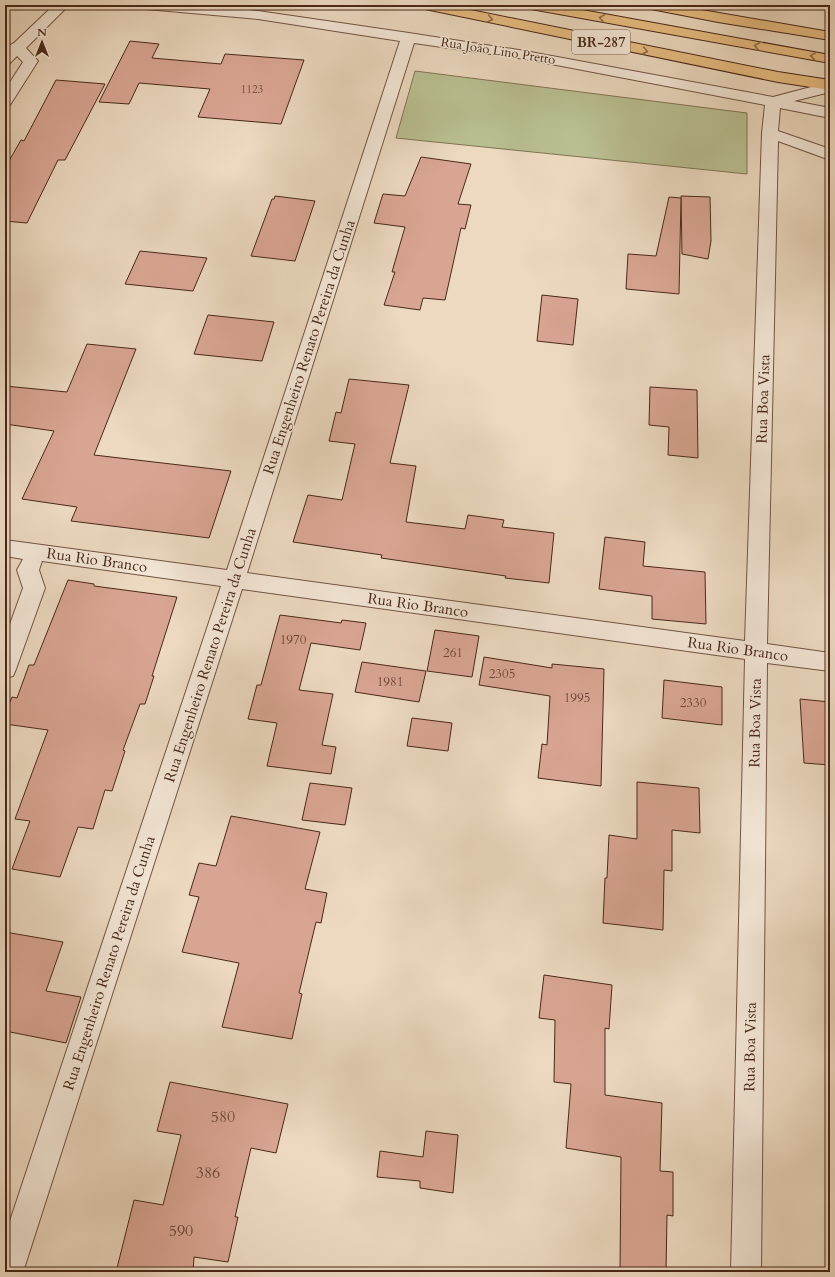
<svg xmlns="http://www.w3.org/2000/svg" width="835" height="1277" font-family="Cardo,serif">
<rect width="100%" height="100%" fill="#ecd9c0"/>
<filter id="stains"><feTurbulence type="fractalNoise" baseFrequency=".005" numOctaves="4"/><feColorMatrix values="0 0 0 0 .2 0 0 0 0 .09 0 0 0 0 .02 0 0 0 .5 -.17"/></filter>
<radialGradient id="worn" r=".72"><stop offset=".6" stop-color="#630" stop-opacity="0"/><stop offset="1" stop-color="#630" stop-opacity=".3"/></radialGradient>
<polygon fill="#b9bf91" stroke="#817454" points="415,71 747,113 747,174 396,138"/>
<g fill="#d9a593" stroke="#492818">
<polygon points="130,41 159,44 152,58 221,64 225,54 304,60 281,124 198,117 210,89 139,83 129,104 99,102"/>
<polygon points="56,80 105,84 65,160 58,160 27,223 5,221 5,168 21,140 24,141"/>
<polygon points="421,157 471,164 458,204 471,205 465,229 461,228 445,300 423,298 420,310 384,305 395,272 392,272 405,227 374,223 383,194 405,196"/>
<polygon points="275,196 315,201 295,261 251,256 272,199 274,199"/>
<polygon points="681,196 710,197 711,241 708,259 682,254"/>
<polygon points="669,197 681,198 679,294 626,289 628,254 656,256"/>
<polygon points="140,251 207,258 193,291 125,284"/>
<polygon points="542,295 578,299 573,345 537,341"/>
<polygon points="208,315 274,322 262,361 194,354"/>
<polygon points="87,344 136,349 94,455 231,471 209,538 71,521 77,507 22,499 54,431 5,424 5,386 67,392"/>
<polygon points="349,379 409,385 390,463 416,466 406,522 465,529 468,515 504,520 502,527 554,533 549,583 505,578 506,576 381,558 382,555 293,542 308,495 342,500 355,444 329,441 336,412 341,413"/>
<polygon points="650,387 697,390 698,458 668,455 669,427 649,425"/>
<polygon points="605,537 645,542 643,566 705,572 706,624 652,619 652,596 599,589"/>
<polygon points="68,580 94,584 94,586 177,597 152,676 154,676 145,704 140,704 123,750 125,751 112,791 105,790 93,829 78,827 60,877 12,869 30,821 15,819 48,730 5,724 5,714 12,697 17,698 29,665 34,665"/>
<polygon points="280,615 341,623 342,620 366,623 360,650 311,643 299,690 333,694 322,745 336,747 331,774 267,766 277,723 248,719 257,685 261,685"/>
<polygon points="435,630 479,636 472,677 427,671"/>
<polygon points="484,657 552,668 552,664 604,669 601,786 538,778 542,744 547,745 550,696 479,685"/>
<polygon points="362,662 426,671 419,702 355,692"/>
<polygon points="664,680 722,687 722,725 662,718"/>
<polygon points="800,699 830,702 830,765 804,763"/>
<polygon points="412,718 452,723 448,751 407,746"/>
<polygon points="637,782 699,788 700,833 672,830 672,871 664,870 663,930 603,923 605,878 607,878 609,835 637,839"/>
<polygon points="310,783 352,788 345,825 302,820"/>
<polygon points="231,816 320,832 305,889 327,893 321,923 316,922 299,993 302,994 292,1039 222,1027 239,963 182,952 199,897 189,895 199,863 216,866"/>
<polygon points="5,932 63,942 46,991 81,997 66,1043 5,1031"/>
<polygon points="544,975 612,985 609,1029 605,1028 605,1095 662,1103 660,1171 673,1172 673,1216 667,1215 666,1272 620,1272 621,1157 566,1148 571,1084 554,1082 555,1020 539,1018"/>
<polygon points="170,1082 288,1104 276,1153 251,1148 235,1217 238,1217 228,1262 194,1257 193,1272 116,1272 134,1200 163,1205 181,1135 157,1131"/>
<polygon points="426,1131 458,1135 453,1193 420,1188 420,1181 377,1177 380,1151 423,1157"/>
</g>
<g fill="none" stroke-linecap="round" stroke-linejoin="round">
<defs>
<g id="minor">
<path d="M 54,5 L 69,5 L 26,48 L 38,61 L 10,105 L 5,107 L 5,90 L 23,62 L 17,56 L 10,63 L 5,64 C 5,56 5,46 14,43 Z"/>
<path d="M 139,5 L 194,5 L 258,11 L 409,33 L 525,51 L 773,97 L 830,82 L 830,92 L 794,101 L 830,108 L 830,118 L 780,108 L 778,131 L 830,149 L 830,160 L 778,141 L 767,644 L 830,653 L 830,671 L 767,663 L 761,1272 L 731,1272 L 745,659 L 242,589 L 23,1272 L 5,1272 L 5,1236 L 221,586 L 42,561 L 39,570 L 45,588 L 16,669 L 13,676 L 5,678 L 5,638 L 23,588 L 17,570 L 23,559 L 5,556 L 5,540 L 227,570 L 400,41 L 258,19 L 146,9 L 141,8 ZM 414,43 L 525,59 L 765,105 L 762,133 L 745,641 L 247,573 Z"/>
</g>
<g id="highway">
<polygon points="418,5 446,5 778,72 830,80 830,90 778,82 425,9 420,8"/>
<polygon points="524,5 555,5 830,55 830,63 531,9 526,8"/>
<polygon points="644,5 673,5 830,32 830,40 718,22 651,9 646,8"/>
</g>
</defs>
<use href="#minor" stroke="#725442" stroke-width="2"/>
<use href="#highway" stroke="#492818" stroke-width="2"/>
<use href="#minor" fill="#f3e6d6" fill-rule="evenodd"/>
<use href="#highway" fill="#e6bc80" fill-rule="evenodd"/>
</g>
<defs><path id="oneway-chevron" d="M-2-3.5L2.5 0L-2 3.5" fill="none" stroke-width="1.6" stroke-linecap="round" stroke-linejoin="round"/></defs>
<g stroke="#906b47">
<use href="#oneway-chevron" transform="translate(602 18) rotate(-170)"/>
<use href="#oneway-chevron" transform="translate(490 19) rotate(12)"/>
<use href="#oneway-chevron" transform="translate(757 46) rotate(-170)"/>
<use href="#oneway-chevron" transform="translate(645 51) rotate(11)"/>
<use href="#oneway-chevron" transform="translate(813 56) rotate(-171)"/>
</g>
<g text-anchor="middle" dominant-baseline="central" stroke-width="3" stroke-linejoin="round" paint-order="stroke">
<g font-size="11" fill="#6d4737">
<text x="252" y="89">1123</text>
</g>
<g font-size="13" fill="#492818" stroke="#f3e6d6">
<text transform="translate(498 51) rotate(9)">Rua João Lino Pretto</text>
</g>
<g font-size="13" fill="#6d4737">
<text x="293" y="640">1970</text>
<text x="453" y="653">261</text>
<text x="502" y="674">2305</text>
<text x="390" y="682">1981</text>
<text x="577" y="698">1995</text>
<text x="693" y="703">2330</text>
</g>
<rect fill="#f3e6d6" stroke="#7c6151" stroke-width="1" x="572" y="30" width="58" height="24" rx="3"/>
<g font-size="14" font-weight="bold" fill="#492818">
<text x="601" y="42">BR-287</text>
</g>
<g font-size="15" fill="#492818" stroke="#f3e6d6">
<text transform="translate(309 347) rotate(-72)">Rua Engenheiro Renato Pereira da Cunha</text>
<text transform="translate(763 399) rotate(-88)">Rua Boa Vista</text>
<text transform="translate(97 560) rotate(8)">Rua Rio Branco</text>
<text transform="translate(418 605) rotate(8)">Rua Rio Branco</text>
<text transform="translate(738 649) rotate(8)">Rua Rio Branco</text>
<text transform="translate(210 655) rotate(-72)">Rua Engenheiro Renato Pereira da Cunha</text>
<text transform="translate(755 723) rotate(-89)">Rua Boa Vista</text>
<text transform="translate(109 963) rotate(-72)">Rua Engenheiro Renato Pereira da Cunha</text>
<text transform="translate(750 1047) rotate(-89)">Rua Boa Vista</text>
</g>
<g font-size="16" fill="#6d4737">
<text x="223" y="1117">580</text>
<text x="208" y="1173">386</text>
<text x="181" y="1231">590</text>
</g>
</g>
<rect width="835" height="1277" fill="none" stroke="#ecd9c0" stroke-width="20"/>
<rect x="6" y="6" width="823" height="1265" fill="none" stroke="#492818" stroke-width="2"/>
<rect x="10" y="10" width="815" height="1257" fill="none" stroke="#492818"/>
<g transform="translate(42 42)" stroke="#f3e6d6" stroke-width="3" paint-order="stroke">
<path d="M0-3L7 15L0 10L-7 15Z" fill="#492818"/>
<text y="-6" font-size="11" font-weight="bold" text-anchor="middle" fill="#492818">N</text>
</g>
<rect width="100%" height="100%" filter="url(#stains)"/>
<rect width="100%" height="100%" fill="url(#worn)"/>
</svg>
